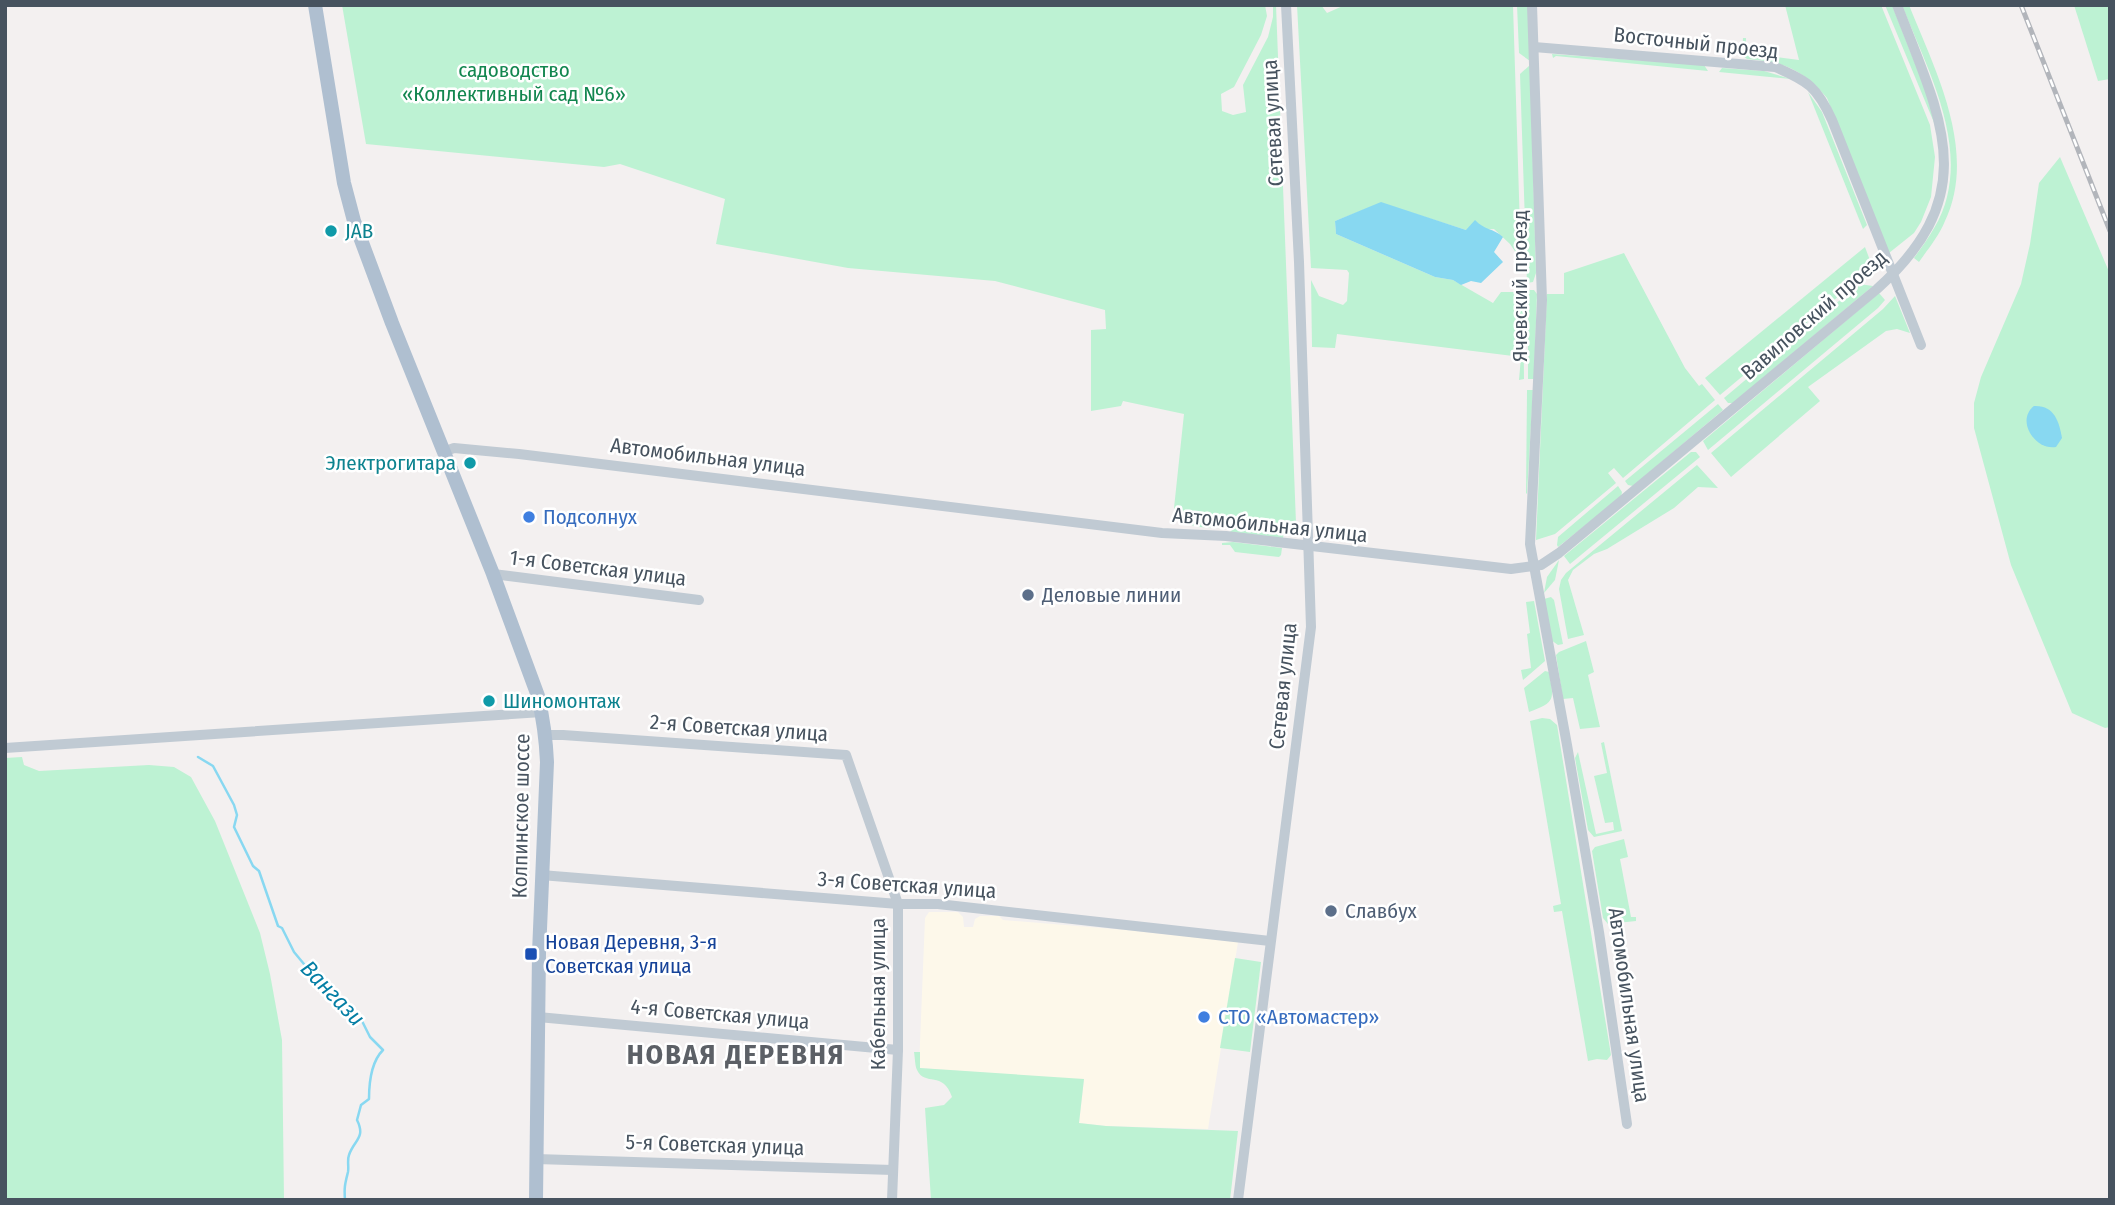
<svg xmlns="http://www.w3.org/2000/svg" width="2115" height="1205" font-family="'Fira Sans Condensed',sans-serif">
<rect width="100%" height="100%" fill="#f3f0f0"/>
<polygon fill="#fdf8ea" points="929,912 958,912 963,917 964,927 973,927 975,919 980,916 999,916 1003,920 1126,930 1238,942 1208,1129 1106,1126 1079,1123 1084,1080 919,1068 925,918"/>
<g fill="#bdf2d3">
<path d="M 342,5 L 1265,5 L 1267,16 L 1261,35 L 1234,87 L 1221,94 L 1222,111 L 1233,115 L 1246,112 L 1243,85 L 1268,37 L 1273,17 L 1273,5 L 1276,5 L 1296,523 L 1292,525 L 1236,516 L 1227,527 C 1204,527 1187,532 1174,508 L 1184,414 L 1123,401 L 1121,406 L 1091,411 L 1091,330 L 1106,329 L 1105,310 L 995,281 L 848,268 L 716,244 L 725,199 L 620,164 L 604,167 L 366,144 Z"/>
<polygon points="1297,5 1321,5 1327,13 1345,5 1513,5 1521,260 1510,244 1494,229 1466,230 1381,203 1335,221 1336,234 1435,277 1453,280 1493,303 1501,292 1523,292 1524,379 1519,380 1521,357 1337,334 1335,348 1312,347 1311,280 1319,296 1343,305 1347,301 1349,273 1347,270 1311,268"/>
<polygon points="1517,5 1528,5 1530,61 1519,53"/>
<path d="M 1785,5 L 1881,5 L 1930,125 L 1935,157 L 1931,197 L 1921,222 L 1914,233 L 1889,253 L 1827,98 C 1802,69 1784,62 1747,59 L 1742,55 L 1743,38 L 1746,38 L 1746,44 L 1753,54 L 1799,60 Z"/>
<polygon points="1885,5 1892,5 1926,91 1935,125"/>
<path d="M 1902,5 L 1909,5 C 1935,70 1978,151 1945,221 C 1939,236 1928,249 1919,262 L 1914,258 C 1928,239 1942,219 1947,197 C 1963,132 1925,64 1902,5 Z"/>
<polygon points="2074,5 2110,5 2110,79 2098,81"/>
<polygon points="1552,54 1704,65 1708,71 1556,56 1553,58"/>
<polygon points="1530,65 1536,273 1533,282 1527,283 1520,74"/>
<polygon points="1722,68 1764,71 1791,79 1719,72"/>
<polygon points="1808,92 1822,112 1867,225 1863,229"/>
<polygon points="2060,157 2110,274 2110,727 2105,728 2072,713 2011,565 1974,428 1974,403 1981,377 2021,284 2030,244 2039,183"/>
<polygon points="1865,247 1871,263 1869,271 1720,395 1705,378"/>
<polygon points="1624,253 1685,368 1699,386 1702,384 1715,400 1623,478 1614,468 1608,473 1616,483 1555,534 1536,540 1547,294 1564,294 1564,273"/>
<polygon points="1859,284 1873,286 1733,403 1728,403 1724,398"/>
<polygon points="1528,290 1534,290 1537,294 1534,379 1528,379"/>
<polygon points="1879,293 1885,300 1878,308 1708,450 1703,441"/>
<polygon points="1895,296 1910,333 1897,329 1886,331 1808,387 1820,401 1731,477 1711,453 1883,309"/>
<polygon points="1527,390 1533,390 1527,494 1526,493"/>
<polygon points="1718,404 1723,410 1633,486 1628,485 1625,481"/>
<polygon points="1691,452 1696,452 1700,457 1570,564 1564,556"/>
<polygon points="1697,465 1718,488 1698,487 1674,508 1607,549 1594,554 1573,570 1568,580 1584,635 1568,639 1559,589 1561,580 1566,573"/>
<polygon points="1618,486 1622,492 1621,497 1558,547 1557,545 1558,537"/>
<polygon points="1240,522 1280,527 1284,531 1283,538 1230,532"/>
<polygon points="1233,542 1282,548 1281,555 1279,557 1235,552 1230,545 1222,545 1222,543"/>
<polygon points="1559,560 1555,580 1544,593 1547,577"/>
<polygon points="1551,597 1554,600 1563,644 1558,645 1551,640 1544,599"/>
<polygon points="1534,601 1545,661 1523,680 1521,670 1531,668 1527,634 1530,633 1526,602"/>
<polygon points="1586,641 1594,672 1588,675 1600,727 1580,729 1573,698 1563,699 1556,655 1559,652"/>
<path d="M 1545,671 L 1549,672 C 1554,700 1556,702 1529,712 L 1524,688 Z"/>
<polygon points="1542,718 1550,719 1557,725 1611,1055 1607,1060 1597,1059 1588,1061 1562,911 1554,912 1553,906 1561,904 1530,721"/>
<polygon points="1604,742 1622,831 1594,837 1588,830 1575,758 1578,752 1596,834 1614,830 1613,822 1605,823 1594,776 1607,773 1601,743"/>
<polygon points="22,757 24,765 39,771 149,765 174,767 191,777 215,821 260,933 270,974 282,1040 284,1200 5,1200 5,758"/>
<polygon points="1624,839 1628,857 1620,859 1631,917 1636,917 1636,921 1608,924 1603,918 1592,851 1595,847"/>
<polygon points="1235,958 1261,962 1250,1052 1220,1048"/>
<path d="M 914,1052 L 920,1052 L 920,1068 L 1084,1079 L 1079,1123 L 1106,1126 L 1238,1131 L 1230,1200 L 931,1200 L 925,1108 L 944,1105 L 952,1097 C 943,1070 925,1087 917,1070 C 915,1066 915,1058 914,1052 Z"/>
</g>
<g fill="#88d8f1">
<path d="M 1381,202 L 1466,230 L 1475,220 C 1484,230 1493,228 1503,237 L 1494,252 L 1503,262 L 1481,283 L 1471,281 L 1461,285 L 1453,280 L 1435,277 L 1336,234 L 1335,221 Z"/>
<path d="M 2034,406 C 2054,405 2059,421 2062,438 L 2056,447 C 2036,451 2015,421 2034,406 Z"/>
</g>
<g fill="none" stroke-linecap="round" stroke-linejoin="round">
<path stroke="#88d8f1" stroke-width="2.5" d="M 198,757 L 213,766 L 234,805 L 237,815 L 234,827 L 253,866 L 259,871 L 278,926 L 282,928 L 294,952 L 328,993 L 360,1017 L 370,1037 L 383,1050 C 371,1062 369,1082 369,1099 L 361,1105 L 357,1120 C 366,1138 354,1140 349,1155 C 347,1160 349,1167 348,1172 C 345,1184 344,1187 345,1200"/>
<g stroke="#c0cad3" stroke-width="10">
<polyline points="1532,5 1542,300 1530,544 1567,745 1599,932 1627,1124"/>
<path d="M 1534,47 L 1775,67 C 1808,81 1817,87 1832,120 L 1921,345"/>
<path d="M 443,452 L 454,448 L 519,454 L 1162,533 L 1226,536 L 1511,569 L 1541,565 L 1559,553 L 1877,289 C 1984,193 1941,119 1897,5"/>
<polyline points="493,574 699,600"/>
<polyline points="546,735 563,735 846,755 898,904 898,1050 892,1200"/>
<polyline points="5,748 542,712"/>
<polyline points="541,875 898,904 938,904 1270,941"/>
<polyline points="538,1017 898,1050"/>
<polyline points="536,1159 893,1170"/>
<polyline points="1238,1200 1311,627 1299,262 1286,5"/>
</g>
<path stroke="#afbfd0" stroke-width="14" d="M 315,5 L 344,183 L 354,221 L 392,323 L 493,574 L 538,696 C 543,718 546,739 547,762 L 539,953 L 536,1200"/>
<defs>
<polyline id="rail" points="2021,5 2110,231"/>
</defs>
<use href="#rail" stroke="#b2b5bb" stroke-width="5"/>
<use href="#rail" stroke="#fff" stroke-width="2.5" stroke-dasharray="8" stroke-linecap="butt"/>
</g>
<g fill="#0f9aa8" stroke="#fff" stroke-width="2.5">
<circle cx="331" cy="231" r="7"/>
<circle cx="470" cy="463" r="7"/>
<circle cx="489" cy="701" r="7"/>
</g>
<g fill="#3f7fe0" stroke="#fff" stroke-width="2.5">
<circle cx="529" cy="517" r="7"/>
<circle cx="1204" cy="1017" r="7"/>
</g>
<g fill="#5c6f8a" stroke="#fff" stroke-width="2.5">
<circle cx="1028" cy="595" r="7"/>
<circle cx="1331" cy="911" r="7"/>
</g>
<rect fill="#1a4fb4" stroke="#fff" stroke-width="2.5" x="524" y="947" width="14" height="14" rx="3.5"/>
<g text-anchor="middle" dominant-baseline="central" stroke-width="5" stroke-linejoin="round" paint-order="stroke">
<g font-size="21" fill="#47535f" stroke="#fff">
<text transform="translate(1696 43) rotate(6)">Восточный проезд</text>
<text transform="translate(1273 123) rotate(-93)">Сетевая улица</text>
<text transform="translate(1520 286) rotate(-90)">Ячевский проезд</text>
<text transform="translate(1814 315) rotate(-41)">Вавиловский проезд</text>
<text transform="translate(708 457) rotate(7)">Автомобильная улица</text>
<text transform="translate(1270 525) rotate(6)">Автомобильная улица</text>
<text transform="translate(598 568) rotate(7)">1-я Советская улица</text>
<text transform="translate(1283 686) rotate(-84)">Сетевая улица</text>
<text transform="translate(739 728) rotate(4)">2-я Советская улица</text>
<text transform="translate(521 816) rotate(-89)">Колпинское шоссе</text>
<text transform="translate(907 885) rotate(4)">3-я Советская улица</text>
<text transform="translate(878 994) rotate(-90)">Кабельная улица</text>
<text transform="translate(1629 1005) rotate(82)">Автомобильная улица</text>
<text transform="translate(720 1014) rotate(5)">4-я Советская улица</text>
<text transform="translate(715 1145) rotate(2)">5-я Советская улица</text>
</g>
<g font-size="21" fill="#12864f" stroke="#fff">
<text x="514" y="70">садоводство<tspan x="514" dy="24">«Коллективный сад №6»</tspan></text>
</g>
<g font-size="21" fill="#0d838f" stroke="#fff" text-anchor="start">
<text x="345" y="231">JAB</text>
<text x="456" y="463" text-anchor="end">Электрогитара</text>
<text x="503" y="701">Шиномонтаж</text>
</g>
<g font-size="21" fill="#366cbe" stroke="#fff" text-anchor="start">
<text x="543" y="517">Подсолнух</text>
<text x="1218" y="1017">СТО «Автомастер»</text>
</g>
<g font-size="21" fill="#4e5e75" stroke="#fff" text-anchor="start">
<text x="1042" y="595">Деловые линии</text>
<text x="1345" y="911">Славбух</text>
</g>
<g font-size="21" fill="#164399" stroke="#fff" text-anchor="start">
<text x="545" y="942">Новая Деревня, 3-я<tspan x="545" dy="24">Советская улица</tspan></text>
</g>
<g font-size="23" font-style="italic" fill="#057fa5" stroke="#fff">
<text transform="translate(333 993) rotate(46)">Вангази</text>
</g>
<g font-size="28" font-weight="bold" letter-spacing="2" fill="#5c6066" stroke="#fff">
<text x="736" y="1054">НОВАЯ ДЕРЕВНЯ</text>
</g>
</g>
<rect width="2115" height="1205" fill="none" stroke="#47535f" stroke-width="14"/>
</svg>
